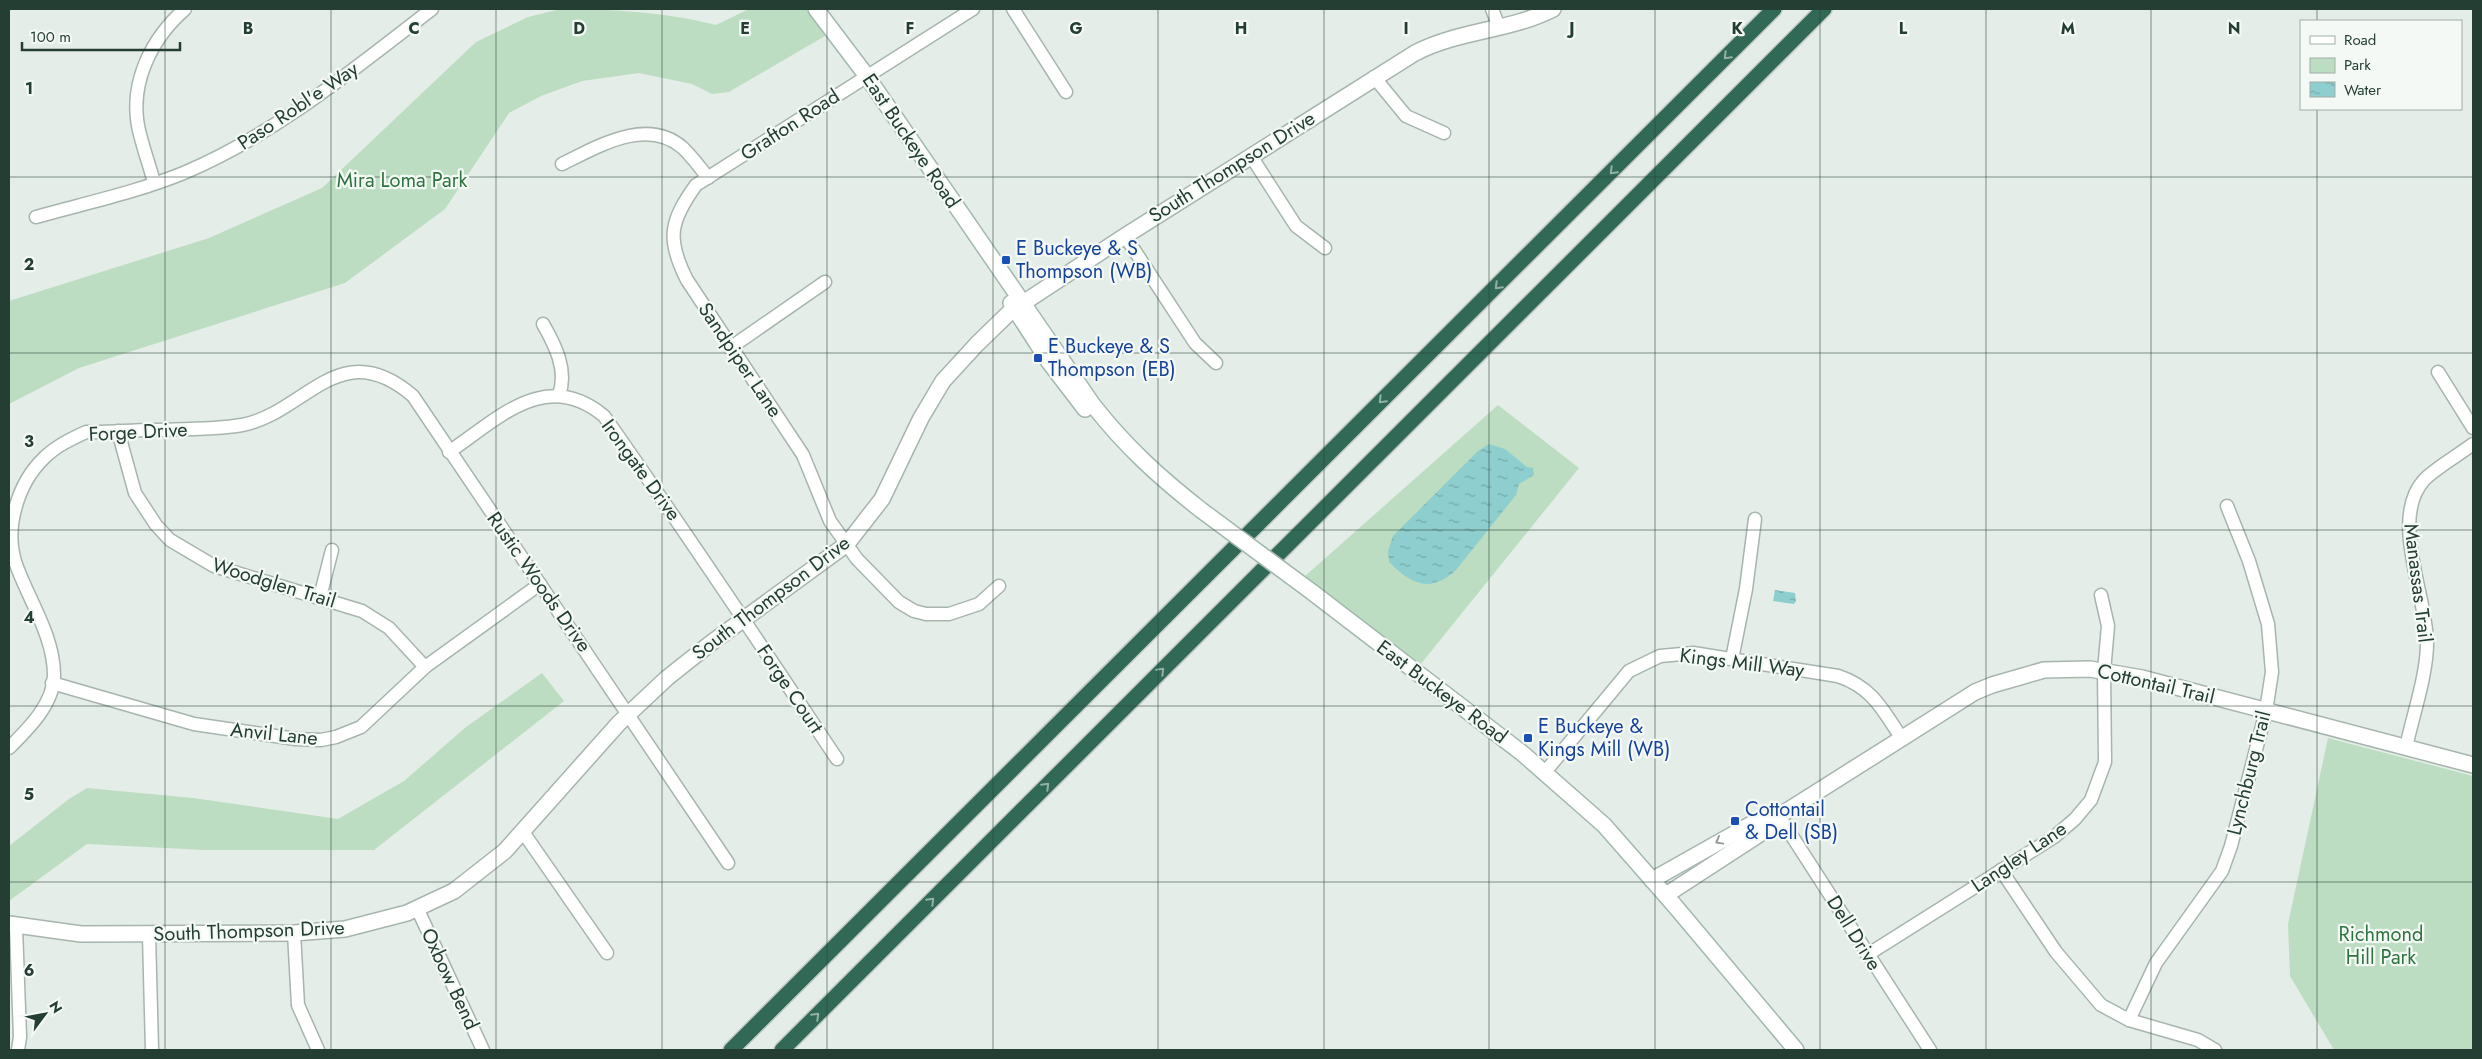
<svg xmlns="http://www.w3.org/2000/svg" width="2482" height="1059" font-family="Jost,sans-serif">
<defs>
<pattern id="water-ripples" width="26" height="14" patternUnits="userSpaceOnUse" patternTransform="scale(1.25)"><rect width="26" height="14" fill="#8ececf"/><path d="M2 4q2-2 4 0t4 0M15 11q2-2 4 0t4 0" fill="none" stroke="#74a9a9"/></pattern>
</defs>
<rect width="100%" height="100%" fill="#e4ede7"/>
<g fill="#bdddc2">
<path d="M 561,9 C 614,9 665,12 716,25 L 749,9 L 806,9 L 825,36 L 729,92 L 712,94 L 692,84 L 639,73 L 582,81 L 541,96 L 509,113 L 445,209 L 345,283 L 79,368 L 9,404 L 9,301 L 209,238 L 322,188 L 476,42 L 528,17 Z"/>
<polygon points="1498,405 1579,468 1420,665 1304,577"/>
<polygon points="542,673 564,701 374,850 205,850 87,844 9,901 9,846 69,799 87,788 193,798 338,819 404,781 466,727"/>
<polygon points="2328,738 2473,776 2473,1050 2334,1050 2290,976 2288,924"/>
</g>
<g fill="url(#water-ripples)">
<path d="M 1489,444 L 1505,449 L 1527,467 L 1533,468 L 1534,475 L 1519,484 L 1516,495 L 1456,570 C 1430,594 1411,584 1389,562 L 1388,551 L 1393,536 L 1478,451 Z"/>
<polygon points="1775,590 1795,593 1796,601 1794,604 1773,601"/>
</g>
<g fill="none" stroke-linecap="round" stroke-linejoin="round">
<defs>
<g id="minor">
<path d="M 973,9 L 696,185 C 670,221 666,239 687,280 L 803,455 L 830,521 L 857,559 L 899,602 L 914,611 L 926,614 L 949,614 L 979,604 L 999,586"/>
<polyline points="1013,9 1066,92"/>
<polyline points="1492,9 1499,27"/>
<polyline points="1374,77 1406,116 1444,133"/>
<polyline points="1251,156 1296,226 1325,248"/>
<path d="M 562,164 C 597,147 647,116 683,148 C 692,157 700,167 708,178"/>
<path d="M 154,182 C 149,164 142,145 138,126 C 130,81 152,38 185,9"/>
<path d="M 36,217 C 86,203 138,192 186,172 C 277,133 354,69 432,9"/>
<polyline points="1125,236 1195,343 1216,363"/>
<path d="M 543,324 C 555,345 568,370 559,395"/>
<polyline points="730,348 825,282"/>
<polyline points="2438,372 2473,428"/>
<polyline points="118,431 135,493 156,525 170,540 214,566 362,611 389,628 425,667"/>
<path d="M 449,452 C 499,418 546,368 604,416 C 684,529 760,644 837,759"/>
<polyline points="320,597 332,550"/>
<polyline points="1732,659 1746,589 1755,519"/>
<polyline points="52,683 194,724 296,739 321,740 336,737 361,727 425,667 540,584"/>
<path d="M 2406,747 C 2413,715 2427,675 2427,643 C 2427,596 2389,519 2424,480 C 2434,469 2460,454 2473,444"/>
<path d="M 9,748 C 28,729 54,704 54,675 C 54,637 30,602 17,567 C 3,531 17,484 44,458 C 56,446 71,439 86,432 C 108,433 129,430 151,430 C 181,429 212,430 242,425 C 306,413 339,333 413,396 L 728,863"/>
<path d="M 1545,772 L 1629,671 L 1660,656 L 1693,653 L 1838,676 C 1872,687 1883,710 1902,739"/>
<polyline points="1779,816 1930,1050"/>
<polyline points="523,832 607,953"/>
<polyline points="2001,870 2056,952 2101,1005 2129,1020 2198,1040 2215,1050"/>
<polyline points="417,908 483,1050"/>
<polyline points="16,927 20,1037 18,1050"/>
<polyline points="294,933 298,1005 318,1050"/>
<polyline points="149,935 152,1050"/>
<polyline points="1867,955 2054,837 2075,819 2091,800 2105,762 2104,671 2108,626 2101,595"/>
<polyline points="2129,1020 2156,963 2222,871 2231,846 2266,711 2272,672 2268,624 2249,561 2227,506"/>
</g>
<g id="tertiary">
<polyline points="1652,880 1762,818 1779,816"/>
<polyline points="1666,895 1769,828 1779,816 1975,692 1992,685 2044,670 2090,669 2142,678 2473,765"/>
<path d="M 9,924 L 81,934 L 294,933 L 345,929 L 407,913 L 454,891 L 505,851 L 619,723 L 667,678 L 711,643 L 847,544 L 882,499 L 921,418 L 943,381 L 977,344 L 1011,311 L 1125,236 L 1415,53 C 1459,30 1510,31 1553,9"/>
</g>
<g id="secondary">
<path d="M 816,9 L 866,75 L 1093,405 C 1126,447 1159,477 1201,510"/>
<polyline points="1011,303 1049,362 1085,409"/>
<polyline points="1312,592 1522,753 1604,825 1675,906 1796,1050"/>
</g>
<g id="motorway">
<polyline points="731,1050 1774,9"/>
<polyline points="782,1050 1824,9"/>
</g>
</defs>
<use href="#minor" stroke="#a7b5ad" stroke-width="15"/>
<use href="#tertiary" stroke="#a7b5ad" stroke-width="18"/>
<use href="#secondary" stroke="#a2b8ae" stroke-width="18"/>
<use href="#motorway" stroke="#c2c9c6" stroke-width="18"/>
<use href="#minor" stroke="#fff" stroke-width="12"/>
<use href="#tertiary" stroke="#fff" stroke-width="15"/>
<use href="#secondary" stroke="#fff" stroke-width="15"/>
<use href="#motorway" stroke="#316956" stroke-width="15"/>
<defs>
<polyline id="secondary-bridge" points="1201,510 1312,592"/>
</defs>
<use href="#secondary-bridge" stroke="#a2b8ae" stroke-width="18" stroke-linecap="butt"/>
<use href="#secondary-bridge" stroke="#fff" stroke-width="15"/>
</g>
<defs><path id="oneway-chevron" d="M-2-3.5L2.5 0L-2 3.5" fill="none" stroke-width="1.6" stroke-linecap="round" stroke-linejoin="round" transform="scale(1.25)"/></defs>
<g stroke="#92b1a6">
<use href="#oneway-chevron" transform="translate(1727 56) rotate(135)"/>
<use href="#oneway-chevron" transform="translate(1613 171) rotate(135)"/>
<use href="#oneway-chevron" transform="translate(1498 286) rotate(135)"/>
<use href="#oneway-chevron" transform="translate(1382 400) rotate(135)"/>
<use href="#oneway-chevron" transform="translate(1161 671) rotate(-45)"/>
<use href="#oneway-chevron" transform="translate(1046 786) rotate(-45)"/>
<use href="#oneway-chevron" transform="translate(931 901) rotate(-45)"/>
<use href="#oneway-chevron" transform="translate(816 1016) rotate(-45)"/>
</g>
<use stroke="#929e99" href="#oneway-chevron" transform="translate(1719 841) rotate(151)"/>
<path fill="none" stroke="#243e33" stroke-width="1" stroke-opacity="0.55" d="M 165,9 L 165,1050M 331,9 L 331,1050M 496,9 L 496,1050M 662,9 L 662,1050M 827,9 L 827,1050M 993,9 L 993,1050M 1158,9 L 1158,1050M 1324,9 L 1324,1050M 1489,9 L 1489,1050M 1655,9 L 1655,1050M 1820,9 L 1820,1050M 1986,9 L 1986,1050M 2151,9 L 2151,1050M 2317,9 L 2317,21M 2317,109 L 2317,1050M 9,177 L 2473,177M 9,353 L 2473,353M 9,530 L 2473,530M 9,706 L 2473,706M 9,882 L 2473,882"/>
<g fill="#1a4fb4" stroke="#f4f9f6" stroke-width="2">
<rect x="1001" y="255" width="10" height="10" rx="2.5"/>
<rect x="1033" y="353" width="10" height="10" rx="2.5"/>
<rect x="1523" y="733" width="10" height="10" rx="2.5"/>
<rect x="1730" y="816" width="10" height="10" rx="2.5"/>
</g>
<g text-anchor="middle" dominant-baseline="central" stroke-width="4.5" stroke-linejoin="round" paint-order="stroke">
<g font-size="20" fill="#243e33" stroke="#f4f9f6">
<text transform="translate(298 106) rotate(-34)">Paso Robl'e Way</text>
<text transform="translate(790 125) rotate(-33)">Grafton Road</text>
<text transform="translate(911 141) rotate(56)">East Buckeye Road</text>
<text transform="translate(1232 167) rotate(-32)">South Thompson Drive</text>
<text transform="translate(740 360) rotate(56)">Sandpiper Lane</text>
<text transform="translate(138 432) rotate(-3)">Forge Drive</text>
<text transform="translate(641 470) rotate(54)">Irongate Drive</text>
<text transform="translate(539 582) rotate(55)">Rustic Woods Drive</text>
<text transform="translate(274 583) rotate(17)">Woodglen Trail</text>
<text transform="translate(2418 583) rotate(83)">Manassas Trail</text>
<text transform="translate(771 598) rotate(-37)">South Thompson Drive</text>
<text transform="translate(1742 663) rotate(7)">Kings Mill Way</text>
<text transform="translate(2156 684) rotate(13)">Cottontail Trail</text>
<text transform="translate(790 689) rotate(56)">Forge Court</text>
<text transform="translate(1442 692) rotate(37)">East Buckeye Road</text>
<text transform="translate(274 734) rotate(6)">Anvil Lane</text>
<text transform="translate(2249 773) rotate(-76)">Lynchburg Trail</text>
<text transform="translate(2019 857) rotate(-34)">Langley Lane</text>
<text transform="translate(249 931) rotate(-2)">South Thompson Drive</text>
<text transform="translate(1854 933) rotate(58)">Dell Drive</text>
<text transform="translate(450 979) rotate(65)">Oxbow Bend</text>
</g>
<g font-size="20" fill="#2f7340" stroke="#f4f9f6">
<text x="402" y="180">Mira Loma Park</text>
<text x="2381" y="934">Richmond<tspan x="2381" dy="23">Hill Park</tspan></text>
</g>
<g font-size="20" fill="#164399" stroke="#f4f9f6" text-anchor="start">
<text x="1016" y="248">E Buckeye &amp; S<tspan x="1016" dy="23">Thompson (WB)</tspan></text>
<text x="1048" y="346">E Buckeye &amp; S<tspan x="1048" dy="23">Thompson (EB)</tspan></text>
<text x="1538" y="726">E Buckeye &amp;<tspan x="1538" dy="23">Kings Mill (WB)</tspan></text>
<text x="1745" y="809">Cottontail<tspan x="1745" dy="23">&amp; Dell (SB)</tspan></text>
</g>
</g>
<g font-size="16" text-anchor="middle" font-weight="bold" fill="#243e33" stroke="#f4f9f6" stroke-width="4.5" stroke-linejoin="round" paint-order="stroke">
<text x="248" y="34">B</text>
<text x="414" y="34">C</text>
<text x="579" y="34">D</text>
<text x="745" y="34">E</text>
<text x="910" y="34">F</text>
<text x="1076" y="34">G</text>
<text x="1241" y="34">H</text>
<text x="1406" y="34">I</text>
<text x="1572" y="34">J</text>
<text x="1737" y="34">K</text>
<text x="1903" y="34">L</text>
<text x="2068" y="34">M</text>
<text x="2234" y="34">N</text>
<text x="29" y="94">1</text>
<text x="29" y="270">2</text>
<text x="29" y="447">3</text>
<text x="29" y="623">4</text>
<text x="29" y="800">5</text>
<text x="29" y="976">6</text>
</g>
<rect width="2482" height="1059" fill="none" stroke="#243e33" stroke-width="20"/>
<rect x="2300" y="20" width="162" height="90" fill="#f4f9f6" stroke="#a1aea8"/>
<rect x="2310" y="36" width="25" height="8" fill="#ffffff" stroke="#a1aea8"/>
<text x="2344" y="45" font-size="15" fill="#243e33">Road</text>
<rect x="2310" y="58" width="25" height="15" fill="#bdddc2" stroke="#a1aea8"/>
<text x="2344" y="70" font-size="15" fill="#243e33">Park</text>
<rect x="2310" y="82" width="25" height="15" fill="url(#water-ripples)" stroke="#a1aea8"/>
<text x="2344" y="95" font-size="15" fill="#243e33">Water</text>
<g transform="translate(45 1014) rotate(58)" stroke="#f4f9f6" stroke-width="4" paint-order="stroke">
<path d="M0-4L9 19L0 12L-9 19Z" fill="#243e33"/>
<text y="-8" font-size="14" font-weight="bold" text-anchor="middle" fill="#243e33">N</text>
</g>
<path d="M22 42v8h158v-8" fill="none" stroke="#243e33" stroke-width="2.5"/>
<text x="30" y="42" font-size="15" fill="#243e33" stroke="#f4f9f6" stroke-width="4" paint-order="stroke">100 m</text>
</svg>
